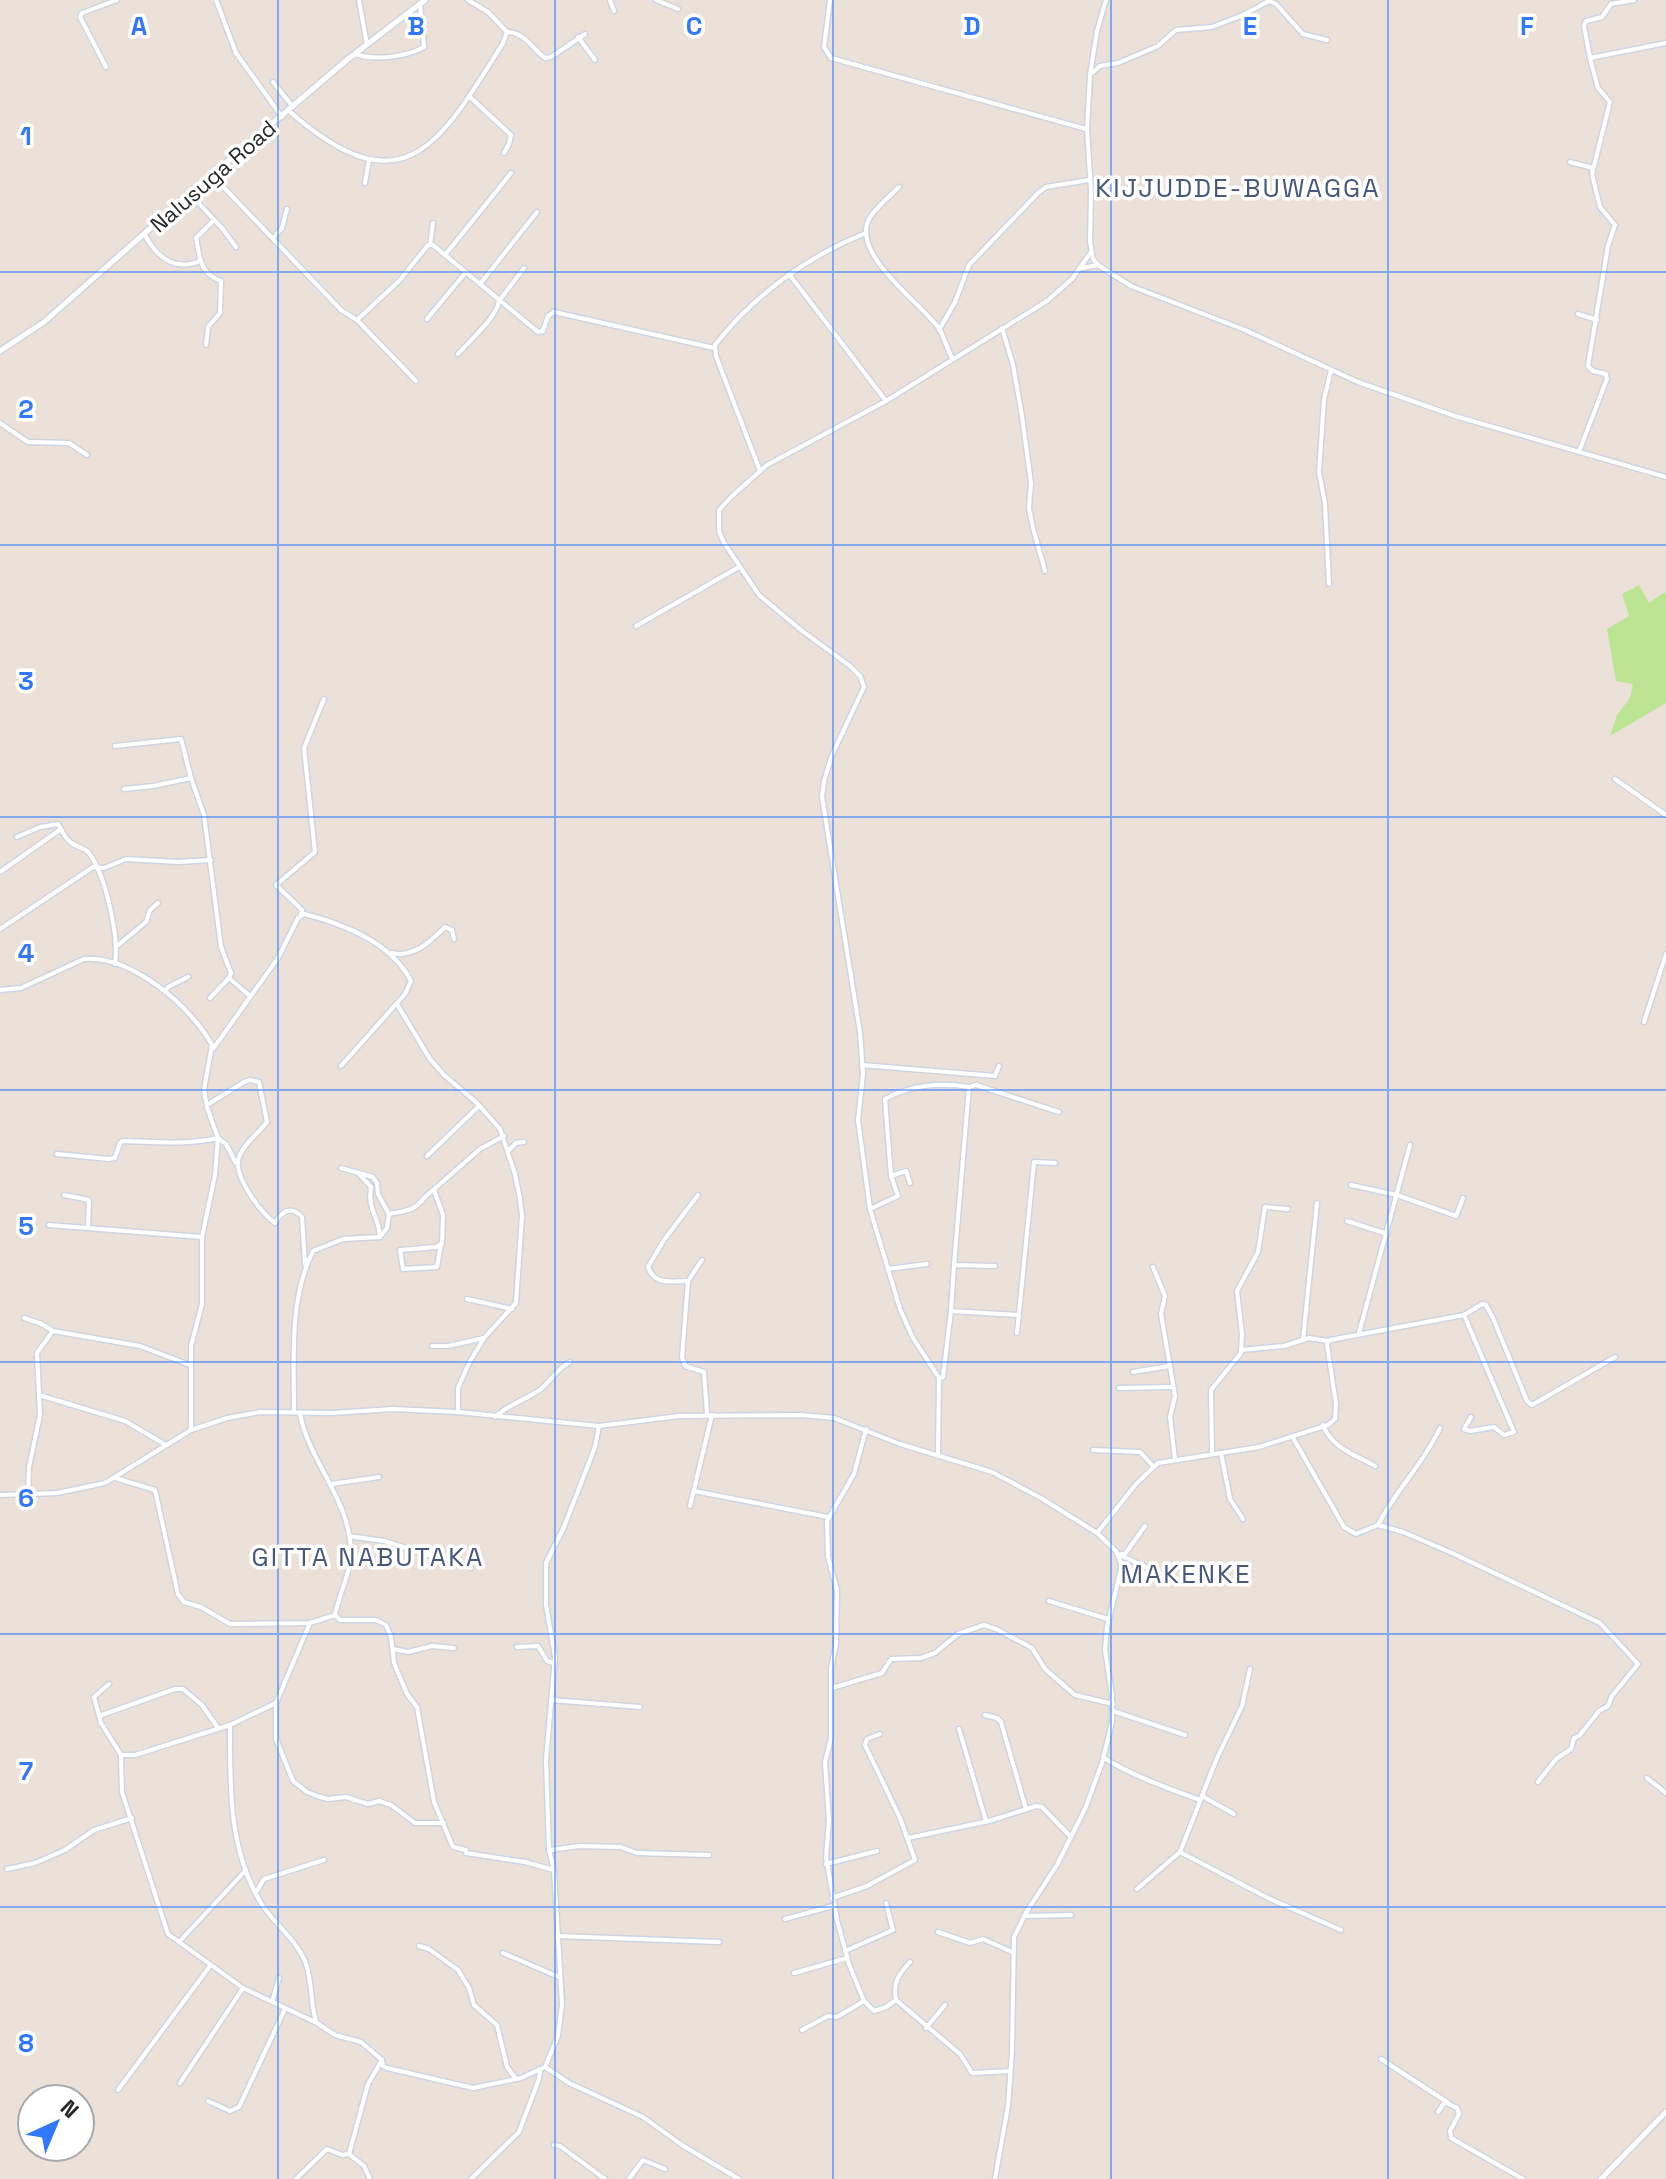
<svg xmlns="http://www.w3.org/2000/svg" width="1666" height="2179" font-family="'Space Grotesk',sans-serif">
<rect width="100%" height="100%" fill="#ebe1d9"/>
<polygon fill="#bbe593" points="1639,585 1649,603 1665,592 1666,594 1666,703 1610,736 1617,715 1630,698 1633,684 1616,681 1607,629 1629,616 1622,594"/>
<g fill="none" stroke-linecap="round" stroke-linejoin="round">
<defs>
<g id="street">
<polyline points="216,0 236,53 282,117"/>
<polyline points="359,0 367,45"/>
<polyline points="610,0 614,11"/>
<polyline points="656,0 678,9"/>
<polyline points="830,0 824,47 831,58 1086,129"/>
<polyline points="1106,0 1097,31 1090,75 1087,129 1091,191 1090,242 1093,259 1098,265 1131,286 1245,330 1358,382 1455,416 1666,477"/>
<path d="M 507,32 C 524,32 532,48 545,58 L 551,57 L 585,34"/>
<polyline points="578,37 595,60"/>
<path d="M 355,54 C 375,61 406,57 424,47 L 420,4"/>
<polyline points="1590,57 1584,26 1586,21 1602,17 1611,4 1634,0"/>
<polyline points="106,67 80,17 82,13 117,0"/>
<polyline points="1092,73 1100,66 1118,63 1158,46 1176,30 1212,27 1243,15 1269,1 1276,4 1303,34 1327,40"/>
<polyline points="273,82 293,107"/>
<polyline points="470,97 511,135 509,144 504,153"/>
<path d="M 289,111 C 404,212 440,144 503,43 L 507,32 L 488,12 L 468,0"/>
<polyline points="1570,162 1593,168"/>
<polyline points="212,175 341,310 357,320 416,381"/>
<polyline points="365,183 369,160"/>
<path d="M 899,187 C 889,197 875,208 869,219 C 850,255 924,305 940,330 C 944,338 948,350 952,358"/>
<polyline points="191,195 222,228 236,247"/>
<path d="M 145,235 C 156,256 174,272 200,261"/>
<polyline points="273,238 282,228 287,209"/>
<polyline points="430,245 433,223"/>
<polyline points="445,255 511,173"/>
<polyline points="1082,268 1098,265"/>
<polyline points="789,274 886,401"/>
<polyline points="480,284 537,212"/>
<polyline points="1578,314 1597,320"/>
<polyline points="427,319 466,272"/>
<polyline points="357,320 400,280 428,245 433,245 538,332 543,331 548,316 554,312 714,348"/>
<polyline points="1002,328 1013,365 1022,416 1031,483 1029,508 1033,528 1045,571"/>
<polyline points="939,330 955,302 969,265 1038,193 1046,187 1089,180"/>
<path d="M 206,345 L 208,327 L 220,313 L 221,281 C 199,273 200,257 196,238 L 214,220"/>
<path d="M 458,354 C 469,341 497,317 499,301 L 524,268"/>
<polyline points="0,423 28,442 69,443 87,455"/>
<polyline points="1580,449 1607,379 1606,374 1593,371 1588,366 1608,246 1615,225 1600,207 1592,174 1610,102 1598,88 1590,58 1666,43"/>
<path d="M 760,471 L 716,356 L 715,345 C 754,295 808,256 866,233"/>
<polyline points="1329,584 1325,504 1319,472 1324,400 1331,370"/>
<polyline points="636,626 739,567"/>
<polyline points="115,746 181,739 191,778"/>
<polyline points="1615,779 1666,815"/>
<polyline points="124,789 153,786 191,778 204,815 221,947 231,973 229,978 250,996"/>
<path d="M 17,837 L 40,827 L 58,824 C 61,829 64,836 68,840 C 73,847 83,846 89,853 C 106,876 119,936 115,964"/>
<polyline points="0,872 61,829"/>
<polyline points="301,915 302,910 276,885 315,852 304,748 324,699"/>
<polyline points="0,929 93,867 104,868 126,859 178,862 211,860"/>
<polyline points="117,946 146,922 150,910 158,903"/>
<path d="M 392,953 C 413,958 430,942 445,927 L 452,930 L 454,939"/>
<path d="M 0,990 L 21,988 L 84,959 C 131,955 191,1006 212,1045 L 204,1090 L 207,1107 L 218,1138 L 215,1175 L 202,1237 L 202,1304 L 191,1346 L 191,1430"/>
<polyline points="165,992 168,987 188,977"/>
<polyline points="210,998 229,978"/>
<polyline points="397,1004 430,1059 444,1075 477,1103 500,1129 515,1174 520,1199 522,1216 516,1303 484,1338 469,1363 458,1388 458,1412"/>
<polyline points="1644,1022 1666,954"/>
<path d="M 213,1049 L 278,958 L 298,918 L 304,914 C 344,924 391,942 411,981 L 405,994 L 341,1066"/>
<polyline points="862,1065 995,1076 999,1066"/>
<path d="M 207,1105 L 244,1082 L 250,1080 L 259,1082 L 267,1122 C 258,1134 244,1143 239,1157 C 232,1175 261,1213 275,1223 C 282,1211 291,1205 302,1217 L 305,1264"/>
<polyline points="508,1151 516,1143 524,1142"/>
<path d="M 57,1154 L 109,1159 L 115,1158 L 120,1143 L 123,1141 C 155,1142 186,1145 218,1138 L 226,1144 L 236,1163"/>
<polyline points="427,1156 479,1106"/>
<polyline points="341,1168 373,1177 377,1183 378,1194 389,1214"/>
<polyline points="359,1174 371,1187"/>
<path d="M 910,1183 L 906,1171 L 891,1176 L 885,1099 C 910,1085 941,1082 969,1087"/>
<polyline points="1351,1185 1397,1195 1456,1216 1463,1198"/>
<path d="M 371,1187 C 367,1210 379,1216 380,1237"/>
<polyline points="434,1190 443,1215 442,1244 441,1244 436,1247 400,1250 403,1269 437,1267 441,1244"/>
<polyline points="64,1195 89,1200 88,1228"/>
<polyline points="870,1209 898,1196 891,1176"/>
<polyline points="1347,1221 1387,1234"/>
<polyline points="49,1225 202,1237"/>
<polyline points="702,1260 688,1281 682,1357 685,1366 704,1372 707,1414"/>
<polyline points="954,1265 951,1311 1018,1315"/>
<polyline points="995,1266 954,1265 969,1087 976,1085 1059,1112"/>
<polyline points="1153,1267 1165,1296 1161,1314 1175,1396 1170,1417 1175,1459"/>
<polyline points="888,1269 927,1264"/>
<path d="M 688,1281 C 670,1281 655,1286 648,1267 L 664,1240 L 698,1195"/>
<polyline points="467,1299 512,1309"/>
<polyline points="1464,1315 1514,1432 1504,1435 1494,1427 1470,1431 1464,1429 1471,1417"/>
<polyline points="24,1318 42,1324 53,1331 140,1346 190,1365"/>
<polyline points="1017,1333 1034,1162 1055,1163"/>
<polyline points="1359,1333 1410,1145"/>
<polyline points="1303,1340 1317,1203"/>
<polyline points="432,1346 448,1346 484,1338"/>
<polyline points="1241,1350 1284,1346 1309,1338 1328,1341"/>
<polyline points="1133,1372 1169,1366"/>
<polyline points="940,1378 943,1377 951,1311"/>
<polyline points="1119,1388 1172,1387"/>
<polyline points="39,1395 125,1421 166,1445"/>
<path d="M 294,1412 C 294,1358 289,1299 313,1251 L 343,1239 L 380,1237 L 387,1228 L 389,1214 C 403,1211 414,1212 424,1198 L 480,1149 L 504,1136"/>
<path d="M 300,1414 C 309,1461 348,1498 351,1548 C 352,1571 339,1593 335,1615"/>
<path d="M 495,1417 C 507,1406 521,1401 535,1393 C 549,1386 555,1369 570,1362"/>
<path d="M 1323,1425 C 1331,1447 1355,1455 1375,1466"/>
<polyline points="866,1429 854,1474 827,1521 828,1557 837,1590 836,1644 831,1668 831,1738 825,1762 829,1821 826,1857 837,1920 849,1964 864,2001 874,2011 886,2007 896,2000"/>
<path d="M 1292,1436 L 1344,1527 L 1356,1534 L 1378,1525 C 1395,1491 1424,1463 1440,1428"/>
<polyline points="1093,1450 1140,1452 1153,1466"/>
<polyline points="1221,1453 1230,1499 1243,1519"/>
<polyline points="938,1454 939,1378 913,1338 900,1309 870,1209 858,1120 863,1074 860,1032 822,797 824,781 832,755 864,687 860,676 850,666 801,630 759,595 724,543 719,531 719,510 732,496 767,465 886,401 1047,301 1072,279 1091,252"/>
<polyline points="1212,1454 1211,1390 1241,1353 1242,1334 1237,1291 1258,1252 1265,1207 1288,1209"/>
<polyline points="115,1478 155,1490 178,1594 184,1602 201,1607 230,1624 310,1623 335,1615 340,1620 376,1620 386,1625 391,1637 394,1663 407,1694 417,1707 434,1802 453,1847 466,1850 466,1853 525,1862 554,1870"/>
<polyline points="332,1484 379,1477"/>
<polyline points="694,1491 828,1517"/>
<polyline points="0,1495 57,1493 105,1483 191,1430 227,1418 260,1412 332,1413 393,1409 458,1412 599,1426 679,1416 801,1415 834,1418 900,1444 992,1472 1041,1498 1097,1533 1116,1551 1122,1565 1107,1627 1105,1650 1112,1695 1112,1722 1102,1763 1085,1809 1057,1865 1027,1911 1014,1937 1012,2051 1008,2106 995,2179"/>
<polyline points="28,1495 29,1467 40,1415 37,1353 52,1332"/>
<polyline points="690,1506 712,1415"/>
<polyline points="1378,1525 1403,1532 1452,1553 1600,1623 1638,1664 1612,1696 1608,1706 1599,1711 1579,1736 1574,1738 1571,1749 1556,1759 1538,1782"/>
<polyline points="1097,1533 1136,1484 1158,1463 1259,1447 1328,1425 1335,1419 1336,1404 1327,1344 1330,1340 1464,1315 1482,1304 1486,1305 1493,1318 1527,1401 1532,1405 1615,1357"/>
<polyline points="349,1536 384,1541 471,1568"/>
<polyline points="1121,1554 1125,1554 1145,1526"/>
<polyline points="1120,1555 1163,1575"/>
<polyline points="1049,1601 1108,1619"/>
<polyline points="310,1623 276,1703 276,1739 293,1781 307,1792 317,1796 328,1799 346,1797 368,1804 379,1801 391,1805 415,1823 444,1823"/>
<polyline points="517,1647 538,1646 547,1661 554,1663"/>
<polyline points="393,1649 408,1652 432,1646 454,1648"/>
<polyline points="109,1684 94,1697 101,1723 121,1755 122,1792 168,1934 243,1988 317,2023 335,2035 361,2042 382,2060 383,2066 387,2068 473,2088 521,2078 545,2067 558,2036 562,2004 554,1870 549,1850 546,1760 555,1657 546,1605 546,1563 564,1527 595,1447 599,1426"/>
<polyline points="832,1688 882,1673 891,1659 921,1658 935,1653 958,1634 984,1625 996,1629 1032,1648 1045,1669 1075,1695 1113,1704"/>
<polyline points="551,1700 640,1707"/>
<polyline points="1113,1711 1185,1735"/>
<polyline points="985,1715 997,1718 1001,1722 1026,1809"/>
<polyline points="99,1716 175,1689 183,1689 202,1705 218,1728"/>
<path d="M 230,1725 C 230,1785 228,1849 261,1903 C 274,1924 295,1938 305,1961 C 313,1982 310,2003 316,2021"/>
<polyline points="959,1729 986,1821"/>
<polyline points="121,1755 135,1755 230,1725 276,1703"/>
<path d="M 1104,1758 C 1133,1776 1167,1788 1200,1800"/>
<polyline points="1647,1778 1666,1793"/>
<polyline points="1202,1796 1234,1814"/>
<polyline points="908,1838 989,1821 1036,1806 1042,1807 1071,1837"/>
<polyline points="549,1850 580,1846 621,1847 637,1853 709,1855"/>
<polyline points="1180,1852 1268,1898 1341,1930"/>
<polyline points="826,1864 877,1851"/>
<polyline points="7,1869 35,1863 65,1850 94,1830 132,1818"/>
<polyline points="1137,1889 1180,1852 1217,1758 1242,1706 1250,1669"/>
<polyline points="257,1891 264,1879 324,1860"/>
<polyline points="832,1898 867,1886 915,1860 900,1818 865,1745 867,1739 880,1734"/>
<polyline points="1024,1916 1071,1915"/>
<polyline points="785,1919 833,1906"/>
<polyline points="938,1932 970,1943 983,1939 1012,1952"/>
<polyline points="557,1936 719,1942"/>
<polyline points="179,1942 246,1870"/>
<polyline points="419,1946 429,1949 458,1970 469,1988 474,2005 497,2025 507,2067 516,2079"/>
<polyline points="845,1951 893,1930 886,1903"/>
<polyline points="503,1953 559,1977"/>
<path d="M 910,1962 C 899,1974 892,1983 896,2000 L 960,2054 L 972,2073 L 1010,2071"/>
<polyline points="794,1973 847,1958"/>
<polyline points="272,2002 279,1978"/>
<polyline points="926,2028 945,2005"/>
<polyline points="802,2030 828,2016 837,2017 864,2001"/>
<polyline points="1381,2059 1447,2102"/>
<polyline points="545,2067 569,2083 643,2117 682,2145 739,2179"/>
<polyline points="180,2083 243,1988"/>
<polyline points="118,2090 210,1966"/>
<polyline points="208,2101 230,2111 239,2107 285,2009"/>
<polyline points="1438,2112 1445,2102 1457,2108 1459,2114 1450,2131 1451,2138 1523,2179"/>
<polyline points="554,2145 560,2146 605,2179"/>
<polyline points="349,2154 368,2084 382,2060"/>
<polyline points="296,2179 327,2149 342,2155 349,2154 364,2166 370,2179"/>
<polyline points="471,2179 519,2132 539,2079 540,2069"/>
<polyline points="629,2179 643,2160 665,2169"/>
</g>
<g id="secondary">
<polyline points="0,351 44,322 180,202 348,59 425,0"/>
<polyline points="1601,2179 1666,2112"/>
</g>
</defs>
<use href="#street" stroke="#ced5e2" stroke-width="7"/>
<use href="#secondary" stroke="#ced5e2" stroke-width="8"/>
<use href="#street" stroke="#fff" stroke-width="4"/>
<use href="#secondary" stroke="#fff" stroke-width="5"/>
</g>
<path fill="none" stroke="#3278ff" stroke-width="2" stroke-opacity="0.55" d="M 278,0 L 278,2179M 555,0 L 555,2179M 833,0 L 833,2179M 1111,0 L 1111,2179M 1388,0 L 1388,2179M 0,272 L 1666,272M 0,545 L 1666,545M 0,817 L 1666,817M 0,1090 L 1666,1090M 0,1362 L 1666,1362M 0,1634 L 1666,1634M 0,1907 L 1666,1907"/>
<g text-anchor="middle" dominant-baseline="central" stroke-width="7" stroke-linejoin="round" paint-order="stroke">
<g font-size="22" fill="#282828" stroke="#fff">
<text transform="translate(213 176) rotate(-41)">Nalusuga Road</text>
</g>
<g font-size="26" letter-spacing="2" fill="#47587a" stroke="#fff">
<text x="1238" y="188">KIJJUDDE-BUWAGGA</text>
<text x="368" y="1557">GITTA NABUTAKA</text>
<text x="1186" y="1574">MAKENKE</text>
</g>
</g>
<g font-size="26" text-anchor="middle" font-weight="bold" fill="#3278ff" stroke="#fff" stroke-width="7" stroke-linejoin="round" paint-order="stroke">
<text x="139" y="35">A</text>
<text x="416" y="35">B</text>
<text x="694" y="35">C</text>
<text x="972" y="35">D</text>
<text x="1250" y="35">E</text>
<text x="1527" y="35">F</text>
<text x="26" y="145">1</text>
<text x="26" y="418">2</text>
<text x="26" y="690">3</text>
<text x="26" y="962">4</text>
<text x="26" y="1235">5</text>
<text x="26" y="1507">6</text>
<text x="26" y="1780">7</text>
<text x="26" y="2052">8</text>
</g>
<g transform="translate(56 2123) rotate(44)"><circle r="38" fill="#ffffff" stroke="#a9a9a9" stroke-width="2"/>
<path d="M0-6L14 30L0 20L-14 30Z" fill="#3278ff"/>
<text y="-12" font-size="22" font-weight="bold" text-anchor="middle" fill="#282828">N</text>
</g>
</svg>
